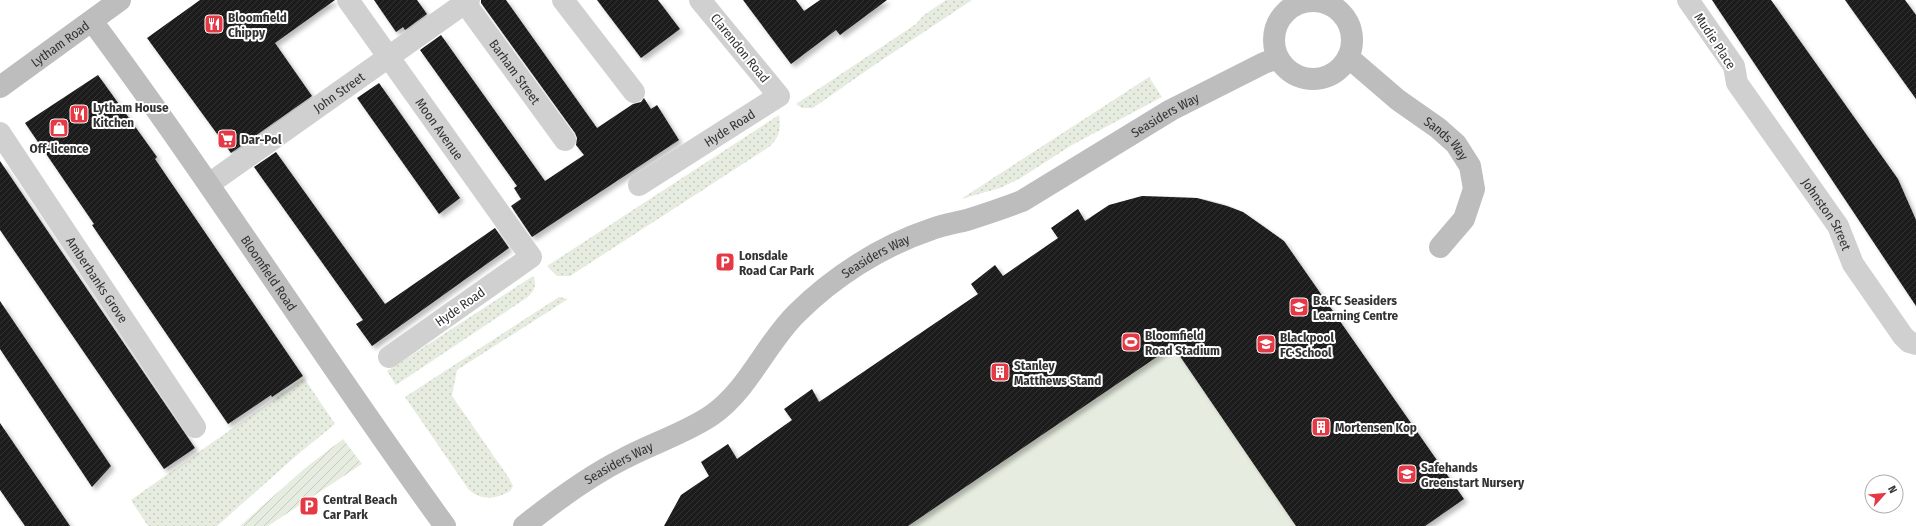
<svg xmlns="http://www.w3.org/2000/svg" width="1916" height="526" font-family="'Fira Sans Condensed',sans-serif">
<defs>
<pattern id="grass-dots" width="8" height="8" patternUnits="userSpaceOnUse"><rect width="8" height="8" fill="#e6ecdf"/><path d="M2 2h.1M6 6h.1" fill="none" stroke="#c6cbc0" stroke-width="1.8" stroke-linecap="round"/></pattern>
<pattern id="garden-furrows" width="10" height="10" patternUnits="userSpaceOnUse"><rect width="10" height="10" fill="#e6ecdf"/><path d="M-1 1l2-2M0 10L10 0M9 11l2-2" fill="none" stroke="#c6cbc0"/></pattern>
<pattern id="building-hatch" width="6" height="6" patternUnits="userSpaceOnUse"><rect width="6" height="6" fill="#1a1a1a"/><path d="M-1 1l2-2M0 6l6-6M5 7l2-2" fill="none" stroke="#333"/></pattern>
<filter id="shadow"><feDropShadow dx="3.5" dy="3.5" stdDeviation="2" flood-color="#0004"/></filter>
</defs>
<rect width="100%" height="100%" fill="#fff"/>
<g fill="url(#grass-dots)">
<polygon points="946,0 972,0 873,66 813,108 802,108 796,104 916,24 924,15"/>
<polygon points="1149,77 1162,97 1072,145 1019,179 1000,188 961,199"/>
<path d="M 779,115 C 781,129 780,137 769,147 L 570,276 L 557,276 L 547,266 Z"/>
<path d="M 533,276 C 537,285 535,290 528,297 L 396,385 L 387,371 Z"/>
<path d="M 559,297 L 568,299 L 457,370 L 452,396 L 509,478 L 513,486 L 510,491 C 497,499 482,501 469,490 L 405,397 Z"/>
<polygon points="304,378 335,424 297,455 217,526 148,526 131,500"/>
</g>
<polygon fill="url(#garden-furrows)" points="343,439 362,464 268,526 240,526 304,469"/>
<path fill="#e6ecdf" d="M 1142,196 C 1175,196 1214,195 1244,213 C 1258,221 1271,232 1284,241 L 1464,499 L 1427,526 L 665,526 L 681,495 L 709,476 L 701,462 L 728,444 L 737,459 L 792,420 L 812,389 L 820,402 L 978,294 L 971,284 L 995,265 L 1003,276 L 1058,238 L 1051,228 L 1078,209 L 1085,221 L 1109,205 Z"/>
<g fill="url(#building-hatch)" filter="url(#shadow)">
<polygon points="200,0 335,0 275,43 312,96 231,153 147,38"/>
<polygon points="374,0 417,0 427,14 405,30 403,27 396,32"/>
<polygon points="481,0 506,0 597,128 633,104 641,102 644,98 651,109 657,105 679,140 532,237 511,206 521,199 514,188 517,186 420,50 441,35 545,181 584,155 576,145 577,138 575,133 481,3"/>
<polygon points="597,0 658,0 680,29 641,58"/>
<polygon points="743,0 796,0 804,11 820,0 887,0 840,35 836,30 791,64"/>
<polygon points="1712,0 1771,0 1898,179 1916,220 1916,306"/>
<polygon points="1845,0 1905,0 1916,15 1916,99"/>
<polygon points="98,75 157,157 155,159 303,376 272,397 271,395 228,424 92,225 94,224 25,123"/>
<polygon points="379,83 460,198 439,214 357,98"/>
<polygon points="276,152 385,304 495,228 509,248 372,346 356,324 363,320 254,167"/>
<polygon points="0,161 195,448 164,469 0,230"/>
<polygon points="1142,196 1197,198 1227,206 1243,212 1284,241 1464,499 1425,526 1296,526 1173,346 908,526 664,526 681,495 709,476 701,462 728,444 737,459 792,420 784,409 812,389 819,402 978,294 971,284 995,265 1003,276 1058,238 1051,228 1078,209 1085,221 1109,205"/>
<polygon points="0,301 111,466 92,487 0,349"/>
<polygon points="0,423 70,526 25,526 0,490"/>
</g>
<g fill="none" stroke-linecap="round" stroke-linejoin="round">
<g stroke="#d0d0d0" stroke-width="22">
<path id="s1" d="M 348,0 L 531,257 L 389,357"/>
<polyline points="563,0 634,92"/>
<path id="s2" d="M 1688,0 L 1734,66 L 1737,83 L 1838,226 L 1853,264 L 1903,336 L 1909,342 L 1916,344"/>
<path id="s3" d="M 465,3 L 565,140"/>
<polyline points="1328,4 1329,0"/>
<path id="s4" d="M 0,133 L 195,427"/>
<path id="s5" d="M 209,184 L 469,0"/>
<path id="s6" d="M 639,185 L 779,96 L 700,0"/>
</g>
<g stroke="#bdbdbd" stroke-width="22">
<circle cx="1313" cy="40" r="39"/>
<path id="s7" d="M 92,21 C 215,186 324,360 445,526"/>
<path id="s8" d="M 1348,57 L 1398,100 L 1438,128 L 1456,144 L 1470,166 L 1474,189 L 1464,219 L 1440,247"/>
<path id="s9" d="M 0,87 L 120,0"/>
<path id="s10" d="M 524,526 C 555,501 589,476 625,458 C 653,443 686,433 712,415 C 748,390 765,345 796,314 C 833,277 881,246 932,229 C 943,225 955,223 967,220 C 986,214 1004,208 1022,201 L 1171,110 L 1264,63 L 1278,58"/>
</g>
</g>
<defs>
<symbol id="restaurant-square" viewBox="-11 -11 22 22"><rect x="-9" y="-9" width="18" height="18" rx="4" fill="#e63946" stroke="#fff"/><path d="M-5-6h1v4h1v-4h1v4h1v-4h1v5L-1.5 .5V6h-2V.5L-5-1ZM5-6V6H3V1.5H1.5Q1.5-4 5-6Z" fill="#fff"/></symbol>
<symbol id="shop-square" viewBox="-11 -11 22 22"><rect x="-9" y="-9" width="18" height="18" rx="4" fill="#e63946" stroke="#fff"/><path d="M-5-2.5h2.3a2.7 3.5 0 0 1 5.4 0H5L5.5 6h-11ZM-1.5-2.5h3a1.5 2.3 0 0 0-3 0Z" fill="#fff"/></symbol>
<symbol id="supermarket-square" viewBox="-11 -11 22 22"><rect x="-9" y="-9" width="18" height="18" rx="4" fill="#e63946" stroke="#fff"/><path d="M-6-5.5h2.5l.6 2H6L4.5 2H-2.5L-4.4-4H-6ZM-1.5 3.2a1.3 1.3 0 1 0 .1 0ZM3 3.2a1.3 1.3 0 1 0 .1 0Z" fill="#fff"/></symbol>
<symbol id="parking-square" viewBox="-11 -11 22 22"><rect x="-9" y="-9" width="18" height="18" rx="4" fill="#e63946" stroke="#fff"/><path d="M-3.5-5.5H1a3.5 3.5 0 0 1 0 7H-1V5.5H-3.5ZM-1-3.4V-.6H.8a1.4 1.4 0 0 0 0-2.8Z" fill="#fff"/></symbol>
<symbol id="university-square" viewBox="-11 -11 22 22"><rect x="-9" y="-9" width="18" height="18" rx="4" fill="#e63946" stroke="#fff"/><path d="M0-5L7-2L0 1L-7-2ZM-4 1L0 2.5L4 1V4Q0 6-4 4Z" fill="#fff"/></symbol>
<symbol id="stadium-square" viewBox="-11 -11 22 22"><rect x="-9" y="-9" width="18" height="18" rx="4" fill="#e63946" stroke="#fff"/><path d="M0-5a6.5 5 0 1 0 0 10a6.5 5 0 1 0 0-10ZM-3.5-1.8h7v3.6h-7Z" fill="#fff"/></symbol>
<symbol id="school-square" viewBox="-11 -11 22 22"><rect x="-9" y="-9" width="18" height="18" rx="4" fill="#e63946" stroke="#fff"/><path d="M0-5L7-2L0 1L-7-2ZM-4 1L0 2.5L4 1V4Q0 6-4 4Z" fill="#fff"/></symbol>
<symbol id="building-square" viewBox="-11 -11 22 22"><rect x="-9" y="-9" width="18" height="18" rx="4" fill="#e63946" stroke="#fff"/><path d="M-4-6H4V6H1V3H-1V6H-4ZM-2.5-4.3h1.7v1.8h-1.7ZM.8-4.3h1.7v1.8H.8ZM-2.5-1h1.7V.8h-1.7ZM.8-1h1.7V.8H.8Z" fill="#fff"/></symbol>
</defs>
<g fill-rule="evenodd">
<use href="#restaurant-square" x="203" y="13" width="22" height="22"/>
<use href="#restaurant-square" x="68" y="103" width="22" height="22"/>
<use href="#shop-square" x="48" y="117" width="22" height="22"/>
<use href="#supermarket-square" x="216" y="128" width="22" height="22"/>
<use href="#parking-square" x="714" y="251" width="22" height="22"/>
<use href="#university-square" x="1288" y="296" width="22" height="22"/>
<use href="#stadium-square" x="1120" y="331" width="22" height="22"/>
<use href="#school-square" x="1255" y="333" width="22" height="22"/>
<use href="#building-square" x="989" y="361" width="22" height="22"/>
<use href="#building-square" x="1310" y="416" width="22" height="22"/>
<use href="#school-square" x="1396" y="463" width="22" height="22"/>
<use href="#parking-square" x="298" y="495" width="22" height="22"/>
</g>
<g text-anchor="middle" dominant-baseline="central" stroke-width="4" stroke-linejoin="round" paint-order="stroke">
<g font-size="13" font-weight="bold" fill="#333" stroke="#fff" text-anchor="start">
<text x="228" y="17">Bloomfield<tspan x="228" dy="15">Chippy</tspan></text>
<text x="93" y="107">Lytham House<tspan x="93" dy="15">Kitchen</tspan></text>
<text x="241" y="139">Dar-Pol</text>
<text x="59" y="148" text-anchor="middle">Off-licence</text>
<text x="739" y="255">Lonsdale<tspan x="739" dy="15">Road Car Park</tspan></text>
<text x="1313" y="300">B&amp;FC Seasiders<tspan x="1313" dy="15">Learning Centre</tspan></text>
<text x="1145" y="335">Bloomfield<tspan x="1145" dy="15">Road Stadium</tspan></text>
<text x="1280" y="337">Blackpool<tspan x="1280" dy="15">FC School</tspan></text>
<text x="1014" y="365">Stanley<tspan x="1014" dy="15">Matthews Stand</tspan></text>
<text x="1335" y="427">Mortensen Kop</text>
<text x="1421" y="467">Safehands<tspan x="1421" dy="15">Greenstart Nursery</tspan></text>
<text x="323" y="499">Central Beach<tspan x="323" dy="15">Car Park</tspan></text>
</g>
<g font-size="13" fill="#333" stroke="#fff">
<text transform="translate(1715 41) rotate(57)">Mudie Place</text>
<text stroke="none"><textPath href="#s9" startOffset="74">Lytham Road</textPath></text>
<text transform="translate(740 48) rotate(51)">Clarendon Road</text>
<text stroke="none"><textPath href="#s3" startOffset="85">Barham Street</textPath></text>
<text stroke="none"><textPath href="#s5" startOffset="159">John Street</textPath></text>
<text stroke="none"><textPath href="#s10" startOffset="774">Seasiders Way</textPath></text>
<text stroke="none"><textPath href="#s1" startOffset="158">Moon Avenue</textPath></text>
<text stroke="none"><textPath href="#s6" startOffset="107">Hyde Road</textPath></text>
<text stroke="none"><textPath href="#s8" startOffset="128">Sands Way</textPath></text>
<text stroke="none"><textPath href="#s2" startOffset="257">Johnston Street</textPath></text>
<text stroke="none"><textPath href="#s10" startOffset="450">Seasiders Way</textPath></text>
<text stroke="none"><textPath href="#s7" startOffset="308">Bloomfield Road</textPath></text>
<text stroke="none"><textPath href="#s4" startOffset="176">Amberbanks Grove</textPath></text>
<text transform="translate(460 307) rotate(-35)">Hyde Road</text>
<text stroke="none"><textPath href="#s10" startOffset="114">Seasiders Way</textPath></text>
</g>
</g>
<g transform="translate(1884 494) rotate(63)"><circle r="19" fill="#ffffff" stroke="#adadad"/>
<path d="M0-3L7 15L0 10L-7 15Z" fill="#e63946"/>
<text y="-6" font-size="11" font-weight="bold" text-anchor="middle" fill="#333333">N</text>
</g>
</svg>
